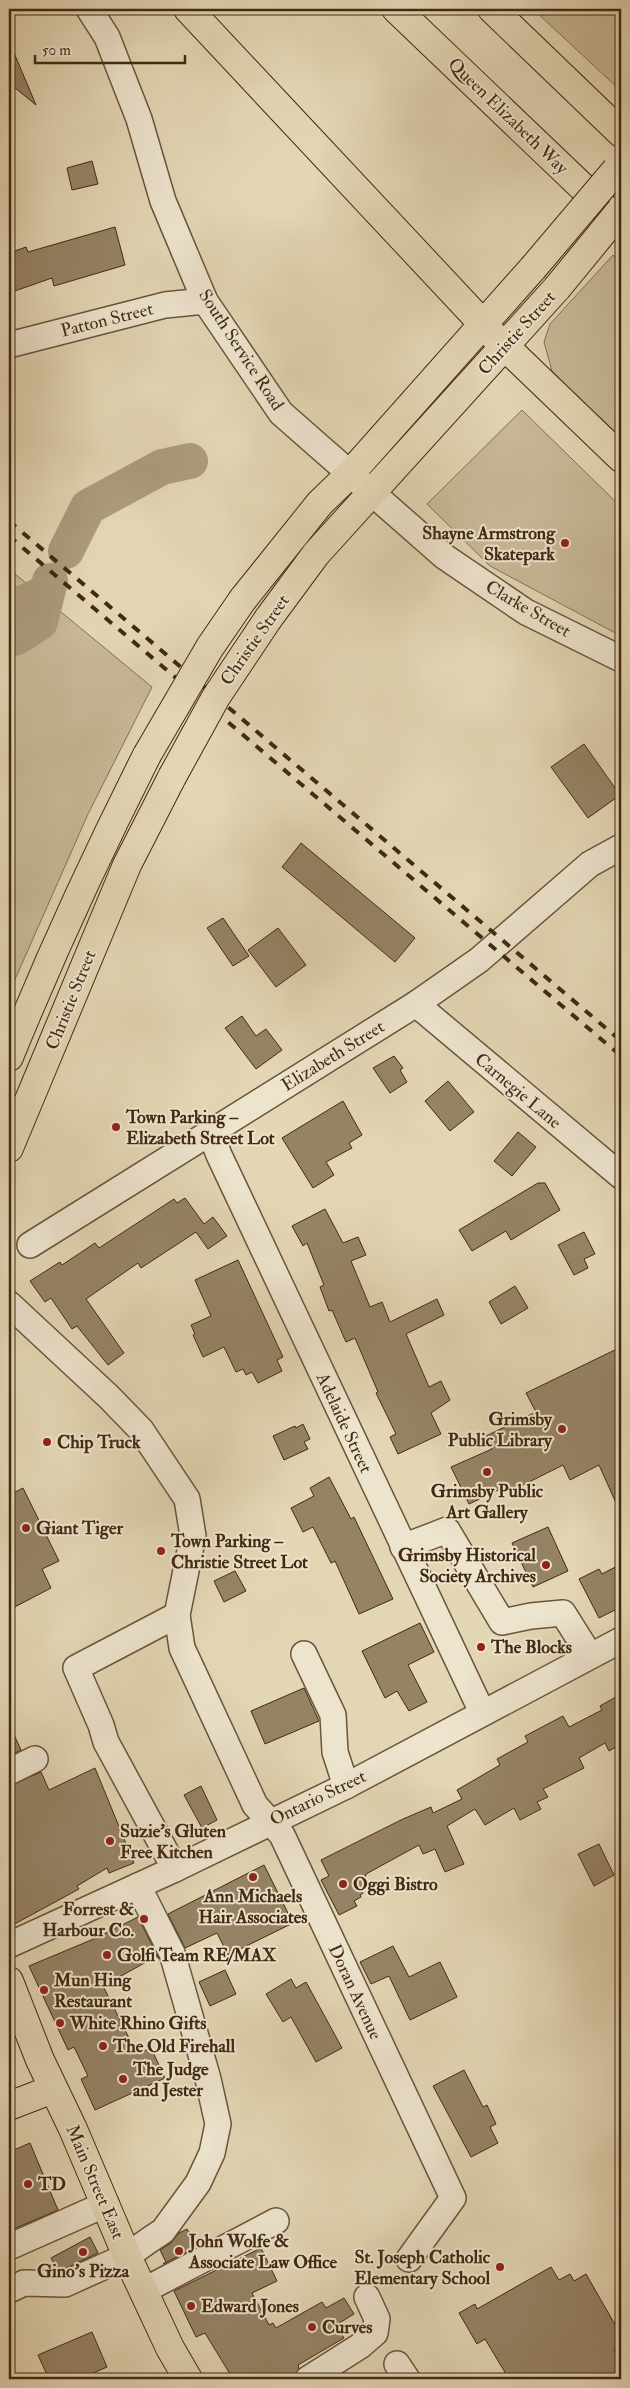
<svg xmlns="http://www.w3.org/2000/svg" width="630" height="2388" font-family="'IM FELL Double Pica',serif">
<rect width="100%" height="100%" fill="#e3d6b4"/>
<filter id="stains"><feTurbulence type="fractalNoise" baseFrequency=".004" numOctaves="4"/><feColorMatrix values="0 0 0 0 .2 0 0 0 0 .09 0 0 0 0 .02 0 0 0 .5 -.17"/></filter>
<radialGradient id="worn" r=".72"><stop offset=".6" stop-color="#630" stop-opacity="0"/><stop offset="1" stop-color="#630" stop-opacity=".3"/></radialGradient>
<g fill="#c8b998" stroke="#857155">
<polygon points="533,9 621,9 621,91"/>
<polygon points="613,255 621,264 621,441 552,371 544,342 550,324"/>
<polygon points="522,410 621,507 621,636 490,566 427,504"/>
<polygon points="9,569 152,687 88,814 9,993"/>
</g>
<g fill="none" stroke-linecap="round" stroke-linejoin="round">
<g stroke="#ac9b7d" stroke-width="36">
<polyline points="66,551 88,507 162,467 190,461"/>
<polyline points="9,604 22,604 47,592"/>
<polyline points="9,636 15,638 40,622 50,581"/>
</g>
</g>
<g fill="#968366" stroke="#422912">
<polygon points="9,41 36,105 9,83"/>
<polygon points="92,161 98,184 72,190 67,168"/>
<polygon points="115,227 125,265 54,286 52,278 9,293 9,253 26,247 28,252"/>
<polygon points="584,744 620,795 588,818 551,767"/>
<polygon points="301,843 415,938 395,962 282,867"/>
<polygon points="223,918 249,956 233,966 207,928"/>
<polygon points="278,928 306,965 276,987 248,950"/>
<polygon points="242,1016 256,1036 266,1029 282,1050 256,1069 225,1028"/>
<polygon points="394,1056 403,1068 400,1070 407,1082 390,1093 373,1068"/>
<polygon points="448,1081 474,1112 450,1131 425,1101"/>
<polygon points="343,1101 362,1135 349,1143 352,1148 326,1162 334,1175 313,1188 282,1138"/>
<polygon points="518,1132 536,1147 512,1176 494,1161"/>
<polygon points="538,1183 545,1183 560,1210 511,1240 506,1231 472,1251 459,1230"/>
<polygon points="185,1198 204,1224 213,1217 227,1236 208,1249 196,1232 141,1268 138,1263 86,1299 124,1353 108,1365 77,1326 72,1329 51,1298 45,1302 30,1281 60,1262 62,1265 95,1243 99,1248 174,1199 177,1203"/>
<polygon points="325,1209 343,1243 358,1237 366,1255 351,1261 370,1307 382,1302 390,1322 437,1299 444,1315 406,1334 429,1387 441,1381 450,1400 431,1413 441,1434 398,1454 390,1437 396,1434 376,1393 378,1392 355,1338 346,1342 332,1310 329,1311 320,1287 324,1285 307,1243 303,1246 292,1226"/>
<polygon points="584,1232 595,1254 584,1259 588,1268 574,1275 558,1245"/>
<polygon points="238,1260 283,1357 277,1360 282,1371 258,1383 252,1372 246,1375 243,1369 236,1372 224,1347 203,1357 193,1335 195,1334 191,1325 211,1316 195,1280"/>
<polygon points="515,1286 528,1308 501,1324 489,1302"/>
<polygon points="621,1347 621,1514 599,1465 570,1480 563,1465 511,1491 509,1485 469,1504 451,1467 492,1449 486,1436 536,1412 526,1393"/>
<polygon points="303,1424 310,1439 304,1442 308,1449 284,1460 273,1436 295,1426 296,1428"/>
<polygon points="329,1477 351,1519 354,1517 393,1599 359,1614 335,1561 331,1563 313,1527 303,1532 291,1508 314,1496 310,1488"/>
<polygon points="23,1488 59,1561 42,1569 51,1588 9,1610 9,1495"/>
<polygon points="548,1527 568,1571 533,1587 512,1543"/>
<polygon points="621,1564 621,1607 599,1618 579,1579 599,1569 602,1574"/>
<polygon points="235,1571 246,1591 224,1602 214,1581"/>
<polygon points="420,1623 434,1652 408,1665 427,1702 409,1711 397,1691 385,1698 362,1651"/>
<polygon points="304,1688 319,1721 265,1744 251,1711"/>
<polygon points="621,1694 621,1744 609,1751 605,1743 579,1758 584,1768 543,1789 548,1797 537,1802 541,1809 520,1820 514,1808 485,1825 475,1809 447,1826 464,1864 445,1872 435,1849 423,1854 419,1845 366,1874 363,1888 361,1889 363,1893 360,1895 361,1897 354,1901 357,1906 339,1915 321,1880 329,1876 321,1860 403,1819 431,1807 433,1813 462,1799 457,1790 500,1765 497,1759 528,1742 525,1736 563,1716 569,1727 602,1710 600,1706"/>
<polygon points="9,1724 21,1750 9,1756"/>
<polygon points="95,1768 134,1863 109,1873 107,1868 77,1886 79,1889 9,1927 9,1786 41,1772 49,1790"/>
<polygon points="201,1786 217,1820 202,1828 184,1795"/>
<polygon points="599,1844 614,1875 594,1886 578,1854"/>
<polygon points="264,1865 293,1923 228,1955 217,1933 185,1948 168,1914"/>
<polygon points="138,1917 159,1959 157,1956 103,1986 137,2054 151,2048 165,2078 95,2110 81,2079 88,2076 74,2047 68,2050 29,1966 96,1938"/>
<polygon points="393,1946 409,1977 440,1962 457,1997 410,2020 389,1976 371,1984 360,1962"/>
<polygon points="225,1970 236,1994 210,2006 199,1982"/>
<polygon points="291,1979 296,1988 306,1982 342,2048 316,2062 291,2017 283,2022 266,1994"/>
<polygon points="464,2070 483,2107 487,2105 496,2124 490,2127 498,2143 471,2157 433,2086"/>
<polygon points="30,2143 58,2210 9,2231 9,2152"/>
<polygon points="187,2229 196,2247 163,2264 166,2262 160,2250 171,2243 179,2233"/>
<polygon points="90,2237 98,2253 62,2270 57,2269 51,2258"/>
<polygon points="261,2248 277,2281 252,2293 269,2325 273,2323 276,2328 322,2302 326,2308 344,2298 354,2314 336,2325 344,2338 298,2365 299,2368 294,2379 233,2379 205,2333 196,2337 174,2291"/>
<polygon points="551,2267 559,2280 570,2274 574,2281 586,2274 621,2335 621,2346 614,2350 621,2362 621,2379 509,2379 485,2339 477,2344 459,2313 475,2304 477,2309"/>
<polygon points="92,2332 107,2367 80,2379 49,2379 38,2355"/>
</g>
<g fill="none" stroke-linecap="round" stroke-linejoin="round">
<defs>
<g id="minor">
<polyline points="89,9 107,37 139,119 163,201 205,301 281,413 445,557 526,612 621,659"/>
<polyline points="9,345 165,305 205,301"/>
<polyline points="416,1004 621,1176"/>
<polyline points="210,1132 219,1155 482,1712"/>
<polyline points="30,1245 416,1004 479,960 590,864 621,847"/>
<polyline points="9,1304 109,1397 141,1430 187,1499 193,1536 177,1615 182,1648 255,1805 282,1835 453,2198 409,2259"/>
<polyline points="403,1547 447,1530 502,1622 531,1616 563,1613 590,1656"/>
<polyline points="304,1654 333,1715 335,1752 346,1786"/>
<polyline points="9,1772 35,1759"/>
<polyline points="175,1869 106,1742 101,1725 76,1668 177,1615"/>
<polyline points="9,1945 175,1869 346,1786 621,1640"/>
<polyline points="9,2247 106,2204"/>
<polyline points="9,2290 24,2283 65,2284 127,2256 148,2241 163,2231 198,2183 212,2153 218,2124 208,2079 172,1953 138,1886"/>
<polyline points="143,2291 276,2221"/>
<polyline points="397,2364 407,2379"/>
<polyline points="308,2379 360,2346 375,2333 377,2319 367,2297"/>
</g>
<g id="major">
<polyline points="493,335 621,458"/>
<polyline points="243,599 320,503 349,475 533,268"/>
<polyline points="268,619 316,554 557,288"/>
<path d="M 9,1057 C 51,954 97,854 147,755"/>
<polyline points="9,1148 127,865 172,777"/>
<polyline points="9,1981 40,2060 73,2129 127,2256 170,2348 188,2379"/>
<polyline points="9,2106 53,2089"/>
</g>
<g id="highway">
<polyline points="188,9 483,324"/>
<polyline points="396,9 621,224"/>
<polyline points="492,9 621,133"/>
</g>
</defs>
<use href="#minor" stroke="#6a543a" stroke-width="28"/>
<use href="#major" stroke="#422912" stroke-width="30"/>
<use href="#highway" stroke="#422912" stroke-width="30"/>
<use href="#minor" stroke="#ede4ce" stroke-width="25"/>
<use href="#major" stroke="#e3d6b4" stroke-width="28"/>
<use href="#highway" stroke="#e3d6b4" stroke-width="28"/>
<g stroke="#422912" stroke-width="4" stroke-dasharray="9 9" stroke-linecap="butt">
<polyline points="9,521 621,1041"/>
<polyline points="9,536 621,1056"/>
</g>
<defs>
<g id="major-bridge">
<polyline points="533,268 616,170"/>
<polyline points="557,288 621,210"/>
<polyline points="147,755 210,647 243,599"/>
<polyline points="172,777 216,697 268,619"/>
</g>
</defs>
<use href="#major-bridge" stroke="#422912" stroke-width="30" stroke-linecap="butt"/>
<use href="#major-bridge" stroke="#e3d6b4" stroke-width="28"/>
</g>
<g fill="#8f2418" stroke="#ede4ce" stroke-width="2">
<circle cx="565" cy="543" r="5"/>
<circle cx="116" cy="1127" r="5"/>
<circle cx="562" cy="1429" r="5"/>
<circle cx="47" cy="1442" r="5"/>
<circle cx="487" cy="1472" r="5"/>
<circle cx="26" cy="1528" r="5"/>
<circle cx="161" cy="1551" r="5"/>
<circle cx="546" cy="1565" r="5"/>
<circle cx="481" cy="1647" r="5"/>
<circle cx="110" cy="1841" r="5"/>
<circle cx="253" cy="1877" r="5"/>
<circle cx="343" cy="1884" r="5"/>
<circle cx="144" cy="1919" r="5"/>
<circle cx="107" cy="1955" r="5"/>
<circle cx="44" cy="1990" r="5"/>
<circle cx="60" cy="2023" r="5"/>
<circle cx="103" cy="2046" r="5"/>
<circle cx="123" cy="2079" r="5"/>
<circle cx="28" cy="2184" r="5"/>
<circle cx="179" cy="2251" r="5"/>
<circle cx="83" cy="2252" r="5"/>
<circle cx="500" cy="2267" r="5"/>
<circle cx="191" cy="2306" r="5"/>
<circle cx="312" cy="2327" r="5"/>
</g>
<g text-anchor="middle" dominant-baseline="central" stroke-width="4" stroke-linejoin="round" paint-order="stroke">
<g font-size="18" fill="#422912" stroke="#ede4ce">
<text transform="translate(508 116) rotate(44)">Queen Elizabeth Way</text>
<text transform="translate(107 320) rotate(-14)">Patton Street</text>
<text transform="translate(517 333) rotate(-48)">Christie Street</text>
<text transform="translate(241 350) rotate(57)">South Service Road</text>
<text transform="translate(528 609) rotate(30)">Clarke Street</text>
<text transform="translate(255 640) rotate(-55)">Christie Street</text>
<text transform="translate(71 1000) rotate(-68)">Christie Street</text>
<text transform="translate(333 1056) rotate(-32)">Elizabeth Street</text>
<text transform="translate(518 1091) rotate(40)">Carnegie Lane</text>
<text transform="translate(344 1423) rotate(65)">Adelaide Street</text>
<text transform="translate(318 1798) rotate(-26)">Ontario Street</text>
<text transform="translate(355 1992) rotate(65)">Doran Avenue</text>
<text transform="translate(95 2182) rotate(67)">Main Street East</text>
</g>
<g font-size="18" font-weight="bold" fill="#422912" stroke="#ede4ce" text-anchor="start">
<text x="555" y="533" text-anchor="end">Shayne Armstrong<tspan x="555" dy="21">Skatepark</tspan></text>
<text x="126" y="1117">Town Parking –<tspan x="126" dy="21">Elizabeth Street Lot</tspan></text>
<text x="552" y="1419" text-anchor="end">Grimsby<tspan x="552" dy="21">Public Library</tspan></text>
<text x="57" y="1442">Chip Truck</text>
<text x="487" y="1491" text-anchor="middle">Grimsby Public<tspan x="487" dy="21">Art Gallery</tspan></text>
<text x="36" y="1528">Giant Tiger</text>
<text x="171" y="1541">Town Parking –<tspan x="171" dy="21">Christie Street Lot</tspan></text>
<text x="536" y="1555" text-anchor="end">Grimsby Historical<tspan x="536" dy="21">Society Archives</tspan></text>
<text x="491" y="1647">The Blocks</text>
<text x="120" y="1831">Suzie's Gluten<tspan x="120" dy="21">Free Kitchen</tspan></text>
<text x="353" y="1884">Oggi Bistro</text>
<text x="253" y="1896" text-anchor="middle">Ann Michaels<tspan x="253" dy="21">Hair Associates</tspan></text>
<text x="134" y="1909" text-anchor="end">Forrest &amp;<tspan x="134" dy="21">Harbour Co.</tspan></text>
<text x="117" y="1955">Golfi Team RE/MAX</text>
<text x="54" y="1980">Mun Hing<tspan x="54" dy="21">Restaurant</tspan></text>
<text x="70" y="2023">White Rhino Gifts</text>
<text x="113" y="2046">The Old Firehall</text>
<text x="133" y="2069">The Judge<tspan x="133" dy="21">and Jester</tspan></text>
<text x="38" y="2184">TD</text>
<text x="189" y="2241">John Wolfe &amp;<tspan x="189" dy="21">Associate Law Office</tspan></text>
<text x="490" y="2257" text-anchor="end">St. Joseph Catholic<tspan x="490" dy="21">Elementary School</tspan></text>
<text x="83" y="2271" text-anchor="middle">Gino's Pizza</text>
<text x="201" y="2306">Edward Jones</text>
<text x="322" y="2327">Curves</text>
</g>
</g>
<rect width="630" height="2388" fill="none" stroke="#e3d6b4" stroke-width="30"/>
<rect x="10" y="10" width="610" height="2368" fill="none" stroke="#422912" stroke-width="2.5"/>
<rect x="15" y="15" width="600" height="2358" fill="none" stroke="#422912"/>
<path d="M35 55v8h150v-8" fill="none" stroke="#422912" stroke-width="2.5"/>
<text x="42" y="55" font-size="15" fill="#422912" stroke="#ede4ce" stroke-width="4" paint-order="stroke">50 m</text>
<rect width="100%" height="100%" filter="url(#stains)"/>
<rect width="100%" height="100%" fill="url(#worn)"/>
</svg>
